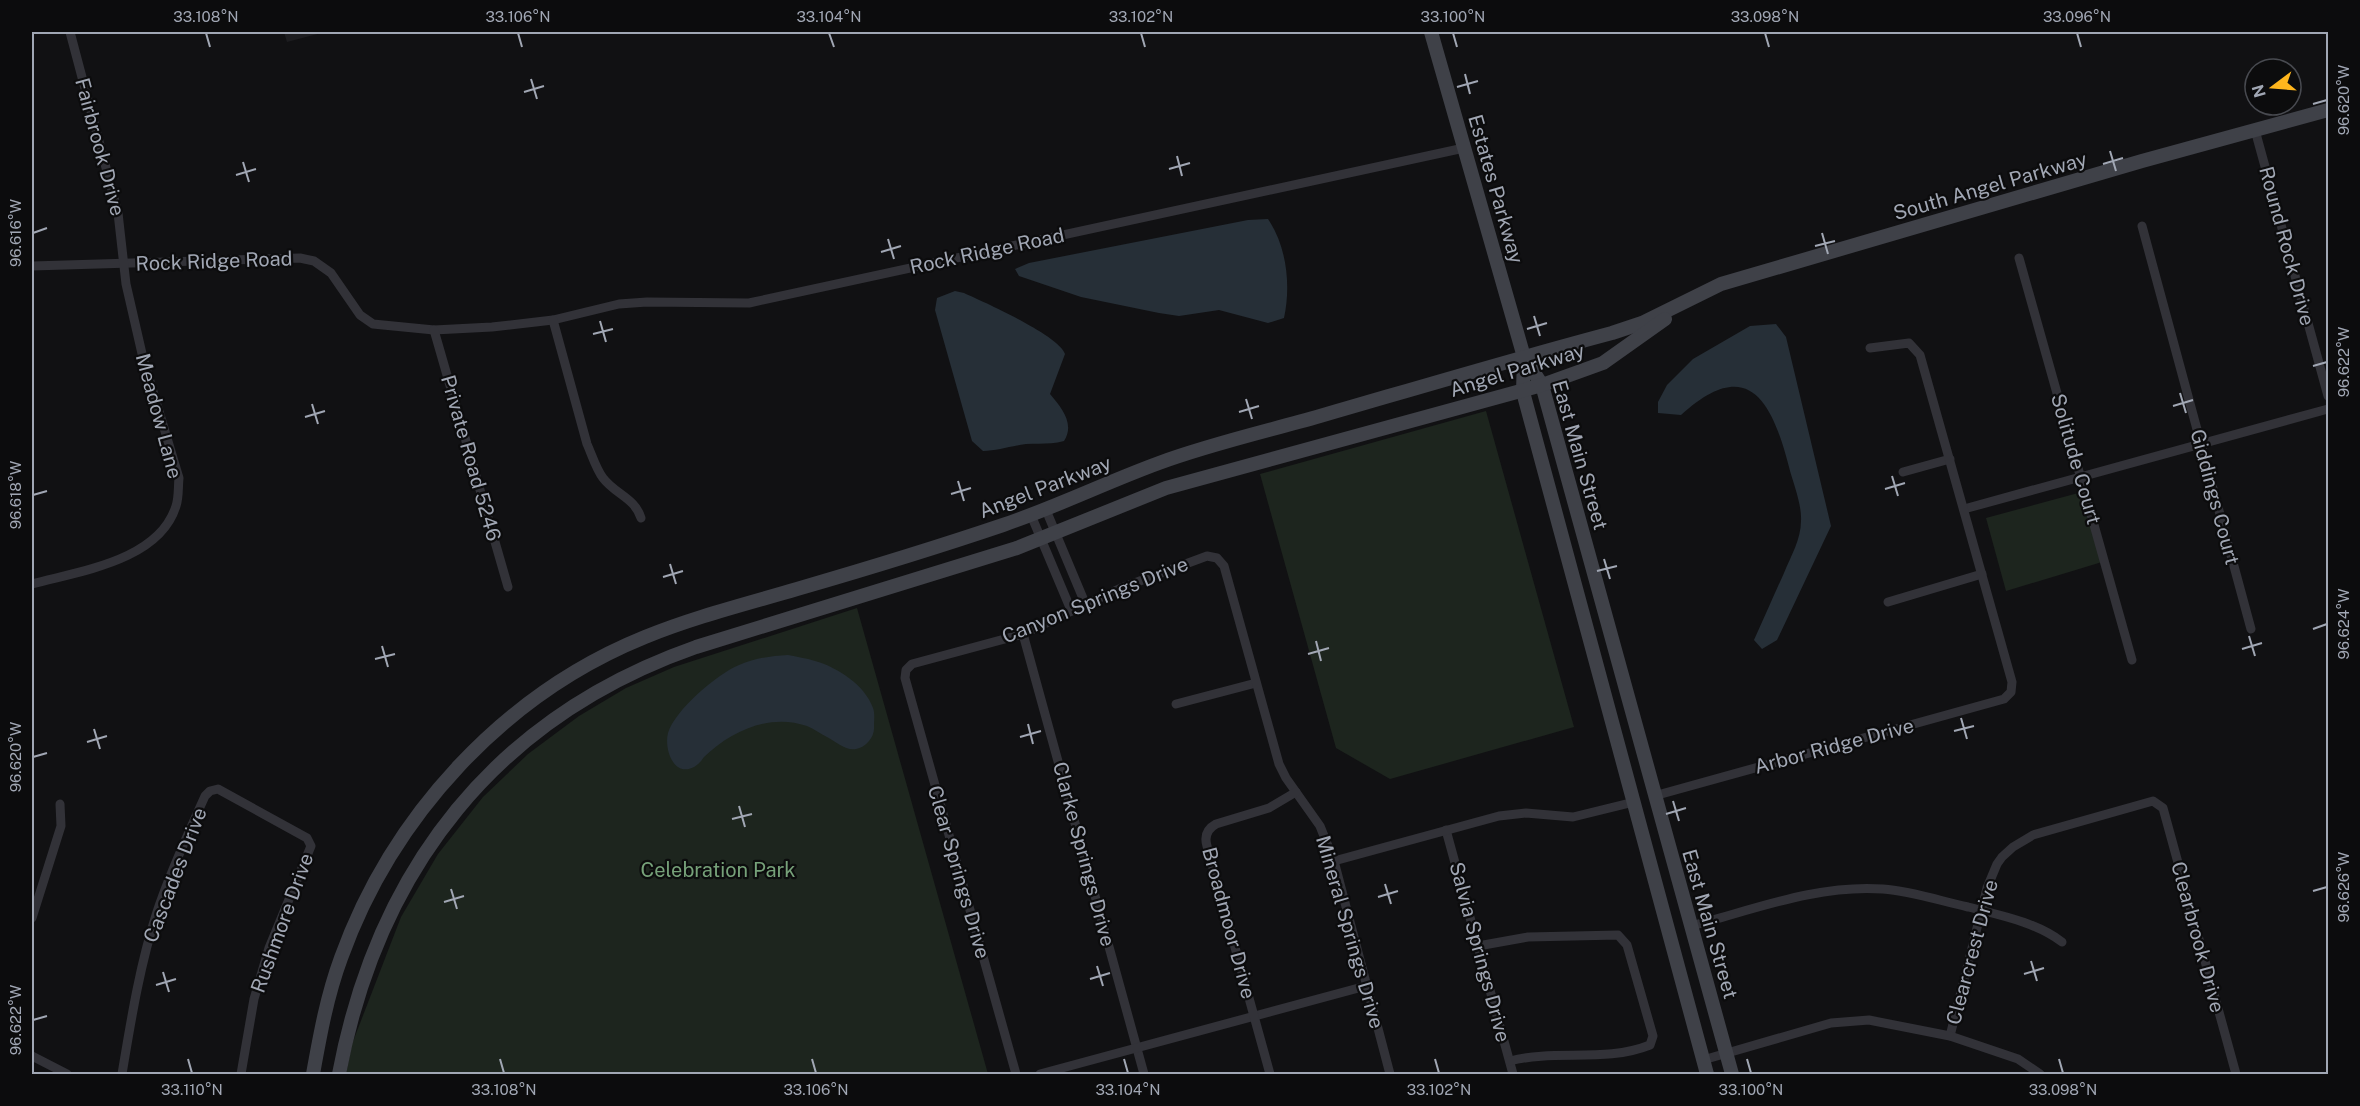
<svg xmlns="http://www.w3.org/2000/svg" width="2360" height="1106" font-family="'Public Sans',sans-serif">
<rect width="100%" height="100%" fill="#111113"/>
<polygon fill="#1d1d20" points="284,32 325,32 287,42"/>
<g fill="#1d251e">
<polygon points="1486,411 1574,727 1390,779 1336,748 1260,474"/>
<polygon points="2082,492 2102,562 2006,591 1986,518"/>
<polygon points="857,608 988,1074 346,1074 352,1044 401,917 438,854 483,797 528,754 579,716 626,688 674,667"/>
</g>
<g fill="#262f37">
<path d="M 1268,219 C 1287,247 1291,286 1284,318 L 1268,323 L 1219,310 L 1179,316 L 1159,313 L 1081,297 L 1019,276 L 1015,269 L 1029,263 L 1248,220 Z"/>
<path d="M 955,291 L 964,293 C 984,302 1060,336 1065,354 L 1050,394 C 1062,408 1075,424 1064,441 C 1051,445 1039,443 1026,444 C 1011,446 997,451 983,451 L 972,441 L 935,310 L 937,298 Z"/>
<path d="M 1776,324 L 1786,337 L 1831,526 L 1777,640 L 1762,649 L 1754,640 C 1764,618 1774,595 1784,573 C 1791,556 1801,539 1801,521 C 1802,504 1793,483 1789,467 C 1772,401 1748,354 1681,415 L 1658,413 L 1658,402 L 1667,385 L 1693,359 L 1750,326 Z"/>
<path d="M 788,655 C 797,657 806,658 815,661 C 837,667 865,685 873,708 C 875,713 874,721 874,726 C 875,737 866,747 856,749 C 846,751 836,742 827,737 C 821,734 814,729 807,726 C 770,713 731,731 704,757 C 702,760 698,765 694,767 C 673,778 664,748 668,733 C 675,710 717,674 739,665 C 755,658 771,656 788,655 Z"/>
</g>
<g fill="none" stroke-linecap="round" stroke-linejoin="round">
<g stroke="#323238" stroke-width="9">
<polyline points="2255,130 2328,396"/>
<polyline points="2142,226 2251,629"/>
<polyline points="2019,258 2132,660"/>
<polyline points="32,266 300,258 314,261 331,273 360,315 373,324 434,330 492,327 553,320 619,304 647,302 749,303 1464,148"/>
<path d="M 553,320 L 587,444 C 592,455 596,469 603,478 C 615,494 635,498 641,518"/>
<polyline points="434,330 508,587"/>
<polyline points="1903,472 1950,459"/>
<polyline points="1964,509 2328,409"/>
<polyline points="1046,510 1085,603"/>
<polyline points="1031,515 1071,610"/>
<path d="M 32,584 C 79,571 159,561 176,506 C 179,497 178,487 179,478 L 143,358 L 126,284 L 118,213 L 70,32"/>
<polyline points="1888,602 1982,574"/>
<polyline points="1023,634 1144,1074"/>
<polyline points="1176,704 1256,683"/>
<polyline points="1654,796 2004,699 2011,692 2012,682 1920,355 1909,343 1870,348"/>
<polyline points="1446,830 1513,1074"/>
<polyline points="1334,861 1499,816 1526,813 1573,817 1634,802"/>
<polyline points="32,918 61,826 60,804"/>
<path d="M 1691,926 C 1753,910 1818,884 1883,889 C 1912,891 1940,901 1968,907 C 1999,915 2036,922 2062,942"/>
<path d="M 1478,946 L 1528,937 L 1618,935 L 1627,945 L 1653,1036 L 1650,1045 C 1605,1063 1556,1049 1510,1061"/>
<polyline points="1950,1036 1987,888 1997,864 2002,857 2013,847 2033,835 2153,801 2163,808 2236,1074"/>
<polyline points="32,1056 67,1074"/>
<polyline points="1703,1060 1831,1023 1869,1020 1950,1036 2018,1059 2040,1074"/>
<path d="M 122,1074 C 131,1020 140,964 157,912 C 170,872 188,834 205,796 L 210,791 L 218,789 L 307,838 L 311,846 L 269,948 L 254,999 L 241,1074"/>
<polyline points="1016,1074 905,678 906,670 912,664 1023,634 1121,588 1207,556 1217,558 1224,566 1279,764 1286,778 1320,826 1334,861 1390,1074"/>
<polyline points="1040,1074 1366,986"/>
<path d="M 1270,1074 L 1207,846 C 1204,836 1207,829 1216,824 L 1269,808 L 1296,792"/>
</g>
<g stroke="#3f4148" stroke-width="14">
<polyline points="1431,32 1524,357 1542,385 1732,1074"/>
<polyline points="1524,357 1523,392 1707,1074"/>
<path d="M 313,1074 C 320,1035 327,996 341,958 C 392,816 504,694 645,637 C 694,617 746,604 797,589 C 866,569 935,548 1003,525 C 1056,507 1107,482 1159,463 C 1210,444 1268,431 1320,416 C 1417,388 1514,359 1612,333 L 1642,323 L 1721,284 L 2142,161 L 2328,110"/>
<path d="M 339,1074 C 378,868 496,717 696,647 L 1017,548 L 1166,488 L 1542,385 L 1603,363 L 1665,319"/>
</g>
</g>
<path fill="none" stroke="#a1a7b4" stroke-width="2" d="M 206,33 L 210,47M 518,33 L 522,47M 829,33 L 834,47M 1141,33 L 1145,47M 1453,33 L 1457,47M 1765,33 L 1769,47M 2077,33 L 2081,47M 1465,74 L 1470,94M 531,79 L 537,99M 1457,87 L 1478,81M 524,92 L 544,86M 2313,104 L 2327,100M 2110,151 L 2116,171M 1177,156 L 1182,176M 243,162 L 249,182M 2103,164 L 2123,158M 1169,169 L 1190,163M 236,175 L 256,169M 33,233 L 47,228M 1822,233 L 1828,254M 888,239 L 894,259M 1815,246 L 1835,241M 881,252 L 901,246M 1534,316 L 1540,336M 600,321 L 606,342M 1527,329 L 1547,323M 593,334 L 613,329M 2313,366 L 2327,362M 2180,393 L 2186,413M 1246,399 L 1252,419M 312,404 L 318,424M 2173,406 L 2193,400M 1239,412 L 1259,406M 305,417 L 325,411M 1892,476 L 1898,496M 958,481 L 964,501M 1885,489 L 1905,483M 951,494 L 971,488M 33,495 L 47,491M 1604,559 L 1610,579M 670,564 L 676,584M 1597,571 L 1617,566M 663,577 L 683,571M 2313,629 L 2327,624M 2249,636 L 2255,656M 1316,641 L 1321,661M 382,646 L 388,667M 2242,649 L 2262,643M 1308,654 L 1329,648M 375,659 L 395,654M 1961,718 L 1967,739M 1028,724 L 1033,744M 94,729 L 100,749M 1954,731 L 1974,726M 1020,737 L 1041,731M 87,742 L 107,736M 33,757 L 47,753M 1673,801 L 1679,821M 739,806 L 745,827M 1666,814 L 1686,808M 732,819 L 752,814M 1385,884 L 1391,904M 451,889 L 457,909M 2313,891 L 2327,887M 1378,897 L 1398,891M 444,902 L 464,896M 2031,961 L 2037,981M 1097,966 L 1103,986M 163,972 L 169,992M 2024,974 L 2044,968M 1090,979 L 1110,973M 156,985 L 176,979M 33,1020 L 47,1016M 188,1059 L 192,1073M 500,1059 L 504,1073M 812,1059 L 816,1073M 1124,1059 L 1128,1073M 1435,1059 L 1439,1073M 1747,1059 L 1751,1073M 2059,1059 L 2063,1073"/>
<g text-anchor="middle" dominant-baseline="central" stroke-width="4.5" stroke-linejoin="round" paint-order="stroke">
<g font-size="20" fill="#a1a7b4" stroke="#0c0c0d">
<text transform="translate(100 147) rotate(75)">Fairbrook Drive</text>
<text transform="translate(1990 186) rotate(-16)">South Angel Parkway</text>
<text transform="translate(1496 189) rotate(74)">Estates Parkway</text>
<text transform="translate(2287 246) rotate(75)">Round Rock Drive</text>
<text transform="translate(987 251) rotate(-12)">Rock Ridge Road</text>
<text transform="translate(214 261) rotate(-2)">Rock Ridge Road</text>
<text transform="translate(1517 370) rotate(-17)">Angel Parkway</text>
<text transform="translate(159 416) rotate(75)">Meadow Lane</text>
<text transform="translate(1580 455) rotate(74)">East Main Street</text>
<text transform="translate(471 458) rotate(74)">Private Road 5246</text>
<text transform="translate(2076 459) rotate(74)">Solitude Court</text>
<text transform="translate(1045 487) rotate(-21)">Angel Parkway</text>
<text transform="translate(2215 497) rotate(75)">Giddings Court</text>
<text transform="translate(1095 600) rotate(-22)">Canyon Springs Drive</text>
<text transform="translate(1834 746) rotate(-15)">Arbor Ridge Drive</text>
<text transform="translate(1084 854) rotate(75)">Clarke Springs Drive</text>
<text transform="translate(959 872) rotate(74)">Clear Springs Drive</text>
<text transform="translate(175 875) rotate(-69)">Cascades Drive</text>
<text transform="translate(282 923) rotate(-70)">Rushmore Drive</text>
<text transform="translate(1229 923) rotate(75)">Broadmoor Drive</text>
<text transform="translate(1710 924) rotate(74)">East Main Street</text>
<text transform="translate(1350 932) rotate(74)">Mineral Springs Drive</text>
<text transform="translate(2198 937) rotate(75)">Clearbrook Drive</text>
<text transform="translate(1480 952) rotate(75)">Salvia Springs Drive</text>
<text transform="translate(1972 952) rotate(-75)">Clearcrest Drive</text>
</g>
<g font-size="20" fill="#76a179" stroke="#0c0c0d">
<text x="718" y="870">Celebration Park</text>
</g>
</g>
<rect width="2360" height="1106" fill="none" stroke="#0c0c0d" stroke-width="66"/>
<g transform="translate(2273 87) rotate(254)"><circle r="28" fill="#0c0c0d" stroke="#484a50" stroke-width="1.5"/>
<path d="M0-4.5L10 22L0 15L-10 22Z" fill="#ffb61d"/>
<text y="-9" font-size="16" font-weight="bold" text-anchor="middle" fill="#a1a7b4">N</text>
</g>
<rect x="33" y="33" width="2294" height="1040" fill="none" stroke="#a1a7b4" stroke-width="2"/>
<g font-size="15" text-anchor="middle" fill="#a1a7b4">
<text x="206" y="22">33.108°N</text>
<text x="518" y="22">33.106°N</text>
<text x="829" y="22">33.104°N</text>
<text x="1141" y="22">33.102°N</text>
<text x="1453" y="22">33.100°N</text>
<text x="1765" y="22">33.098°N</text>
<text x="2077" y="22">33.096°N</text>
<text transform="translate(2344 100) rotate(-90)" y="5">96.620°W</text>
<text transform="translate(16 233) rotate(-90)" y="5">96.616°W</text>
<text transform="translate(2344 362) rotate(-90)" y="5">96.622°W</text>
<text transform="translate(16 495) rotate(-90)" y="5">96.618°W</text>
<text transform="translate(2344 624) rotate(-90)" y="5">96.624°W</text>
<text transform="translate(16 757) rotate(-90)" y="5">96.620°W</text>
<text transform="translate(2344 887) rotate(-90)" y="5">96.626°W</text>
<text transform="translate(16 1020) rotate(-90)" y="5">96.622°W</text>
<text x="192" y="1095">33.110°N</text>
<text x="504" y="1095">33.108°N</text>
<text x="816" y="1095">33.106°N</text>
<text x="1128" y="1095">33.104°N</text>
<text x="1439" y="1095">33.102°N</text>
<text x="1751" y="1095">33.100°N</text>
<text x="2063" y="1095">33.098°N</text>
</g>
</svg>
